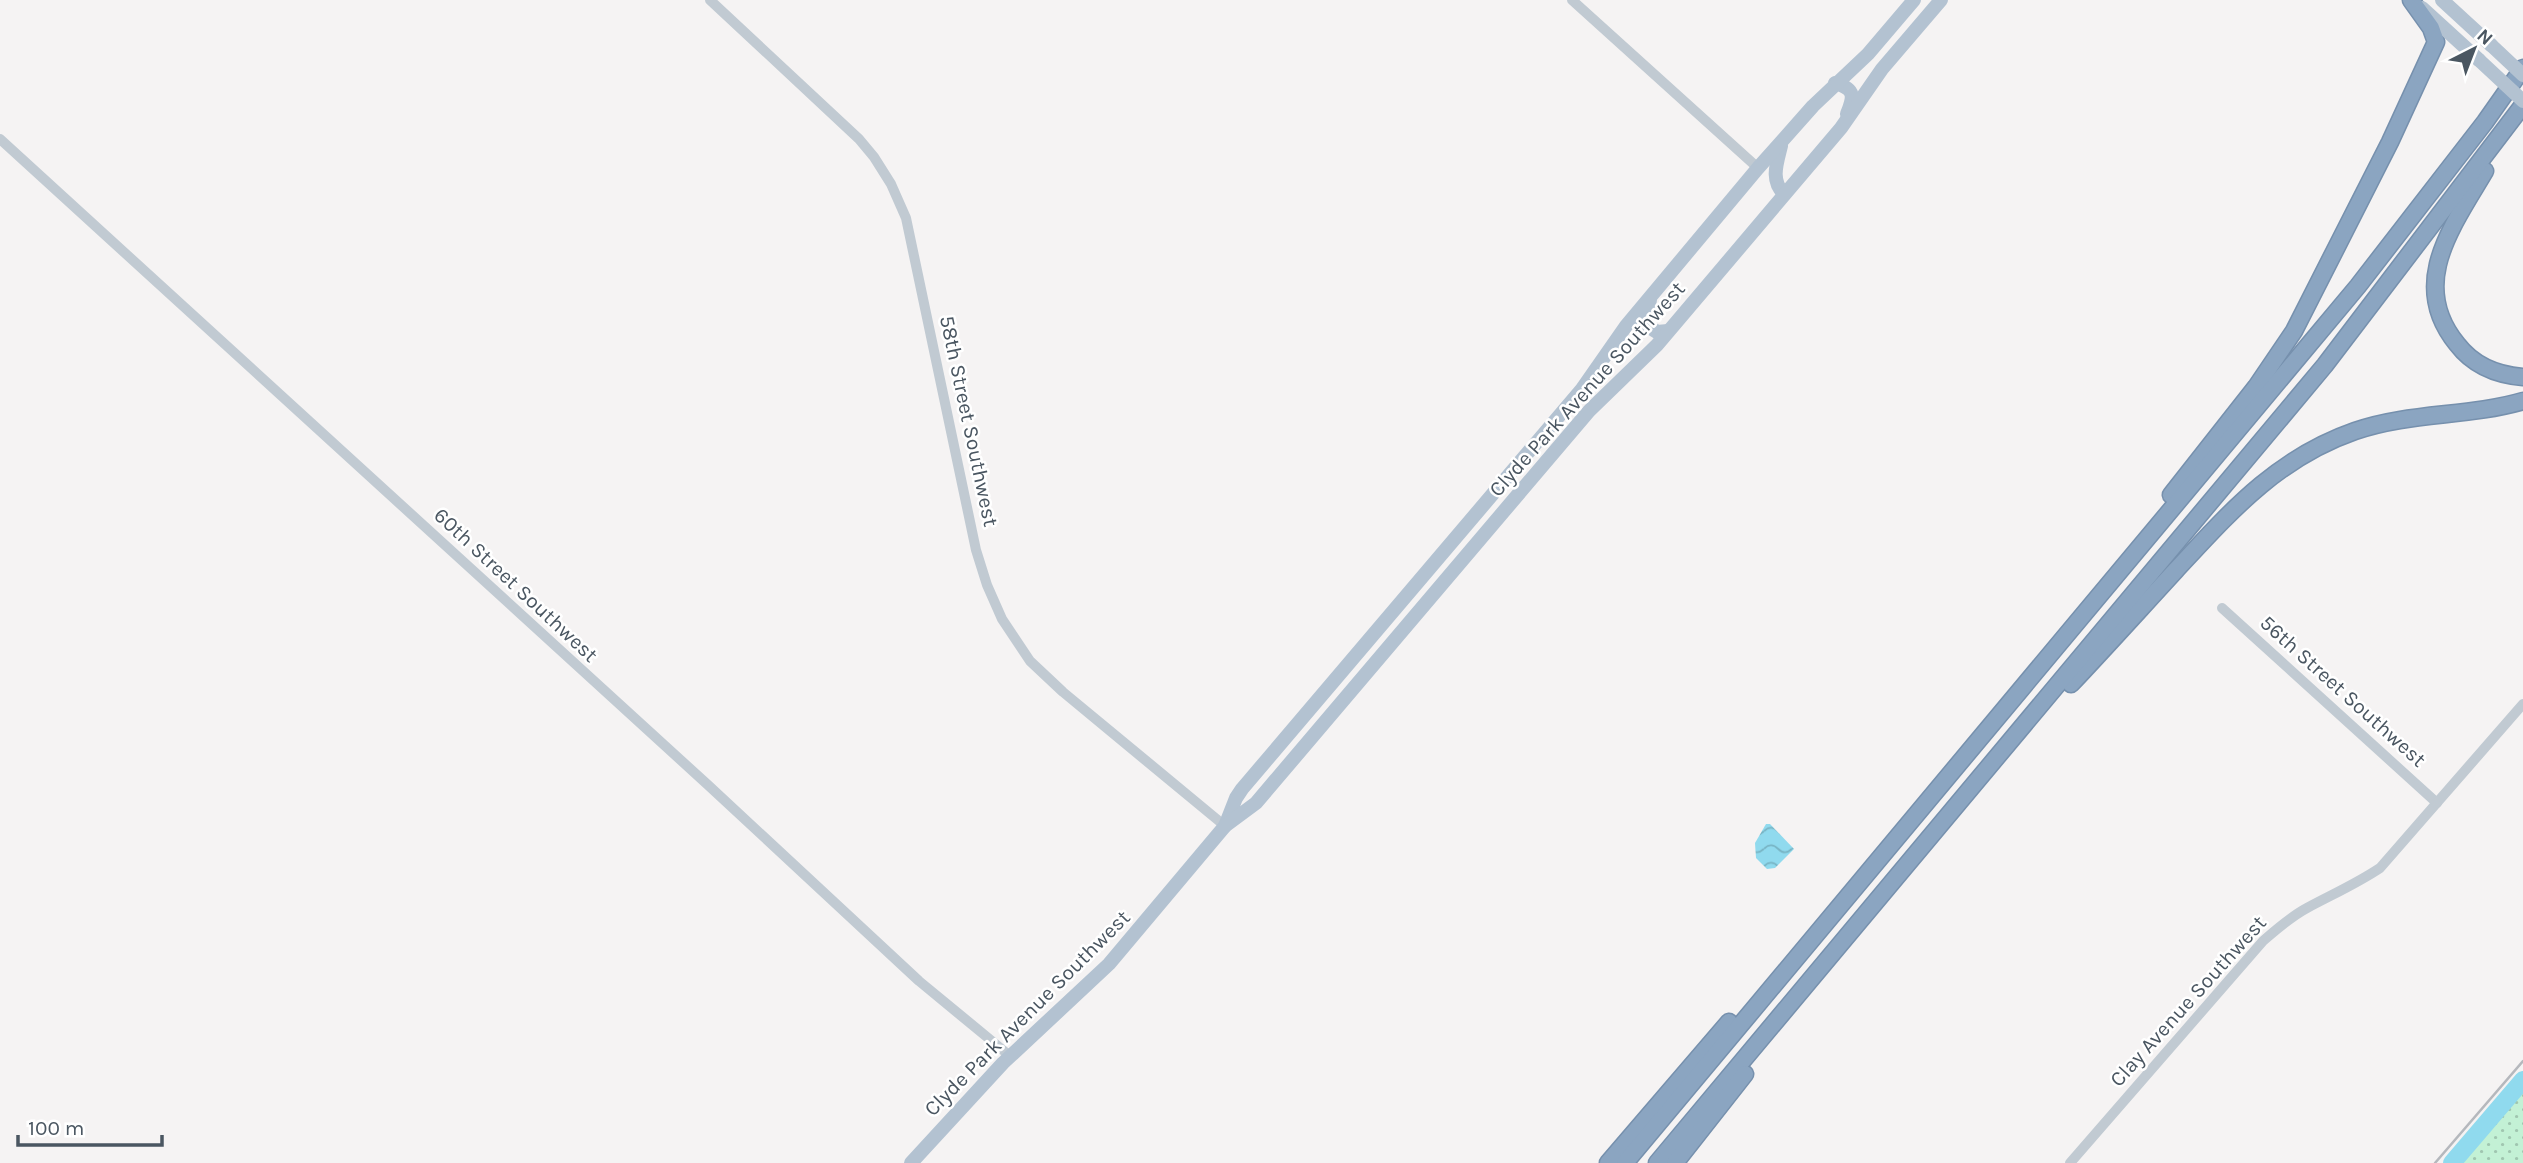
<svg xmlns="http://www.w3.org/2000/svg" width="2523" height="1163" font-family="Karla,sans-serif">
<defs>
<pattern id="park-dots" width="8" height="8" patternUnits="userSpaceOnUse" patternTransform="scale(1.75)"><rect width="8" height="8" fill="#c3f1d5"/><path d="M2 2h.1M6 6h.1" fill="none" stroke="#a0c6b0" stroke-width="1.8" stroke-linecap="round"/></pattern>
<pattern id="water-waves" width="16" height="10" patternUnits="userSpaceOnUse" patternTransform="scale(1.75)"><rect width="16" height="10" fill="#90daee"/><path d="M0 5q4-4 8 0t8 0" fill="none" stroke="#78b4c4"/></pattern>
</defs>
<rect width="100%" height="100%" fill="#f5f3f3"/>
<polygon fill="url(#park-dots)" points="2523,1082 2523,1163 2453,1163"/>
<polygon fill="url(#water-waves)" points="1766,824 1770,824 1794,849 1775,868 1767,869 1756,858 1755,843"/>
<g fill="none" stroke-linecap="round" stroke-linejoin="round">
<polyline stroke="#90daee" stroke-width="18" points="2452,1163 2523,1080"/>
<defs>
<g id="highway">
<path d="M 2485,171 C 2452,227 2408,284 2457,344 C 2473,365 2497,375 2523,377"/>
<polyline points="2171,495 2256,387 2294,331 2390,142 2436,42 2431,28 2411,0"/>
<path d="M 2071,684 C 2106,647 2141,608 2176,570 C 2230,512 2277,458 2355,431 C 2410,412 2468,417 2523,401"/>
<polyline points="1608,1163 1729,1022"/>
<polyline points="1625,1163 2358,286 2485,122 2523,68"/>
<polyline points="1657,1163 2325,365 2523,105"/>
<polyline points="1675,1163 1745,1074"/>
</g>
</defs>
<use href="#highway" stroke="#7690ad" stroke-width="19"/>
<g stroke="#c1cad2" stroke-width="10">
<polyline points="710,0 859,139 874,157 891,184 906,218 976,550 987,585 1002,619 1030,661 1063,692 1225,826"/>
<polyline points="1572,0 1758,168"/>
<polyline points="0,139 708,785 919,981 1010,1056"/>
<polyline points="2222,608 2437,803"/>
<path d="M 2070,1163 L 2263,941 C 2277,929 2290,917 2307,908 C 2333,894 2356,884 2380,868 L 2523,704"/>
</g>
<g stroke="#b3c2d1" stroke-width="14">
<polyline points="2442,0 2491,45"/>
<polyline points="2422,8 2479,60"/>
<path d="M 1835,83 C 1856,89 1854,97 1847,114"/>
<path d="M 1781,146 C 1777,163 1770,180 1784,194"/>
<polyline points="1650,300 1646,316 1649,327 1657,332 1668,331"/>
<polyline points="1225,826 1236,798 1242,789 1582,389 1626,326 1758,168 1813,106 1868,54 1914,0"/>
<polyline points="911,1163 1003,1063 1109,964 1225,826 1256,803 1589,411 1657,345 1841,128 1882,69 1941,0"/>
</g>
<use href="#highway" stroke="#8ba5c1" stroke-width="16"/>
<polyline stroke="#b5b8bd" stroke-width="2.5" points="2435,1163 2523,1061"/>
<g stroke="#b3c2d1" stroke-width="14">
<polyline points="2491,45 2523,75"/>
<polyline points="2479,60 2523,101"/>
</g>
</g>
<g text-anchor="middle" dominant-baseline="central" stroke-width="5" stroke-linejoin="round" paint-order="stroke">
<g font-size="21" fill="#4a5661" stroke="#fff">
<text transform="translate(1587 389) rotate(-48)">Clyde Park Avenue Southwest</text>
<text transform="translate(969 421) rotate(78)">58th Street Southwest</text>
<text transform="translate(516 585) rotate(43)">60th Street Southwest</text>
<text transform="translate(2343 691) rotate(42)">56th Street Southwest</text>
<text transform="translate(2188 1001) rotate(-48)">Clay Avenue Southwest</text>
<text transform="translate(1027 1013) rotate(-45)">Clyde Park Avenue Southwest</text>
</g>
</g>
<g transform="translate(2474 49) rotate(42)" stroke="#ffffff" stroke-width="5" paint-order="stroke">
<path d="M0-5L12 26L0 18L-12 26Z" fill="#4a5661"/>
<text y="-10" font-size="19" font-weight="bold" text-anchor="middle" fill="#4a5661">N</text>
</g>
<path d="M18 1135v10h144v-10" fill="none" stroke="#4a5661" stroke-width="3.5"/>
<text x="28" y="1135" font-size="21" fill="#4a5661" stroke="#ffffff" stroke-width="5" paint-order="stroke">100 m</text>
</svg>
